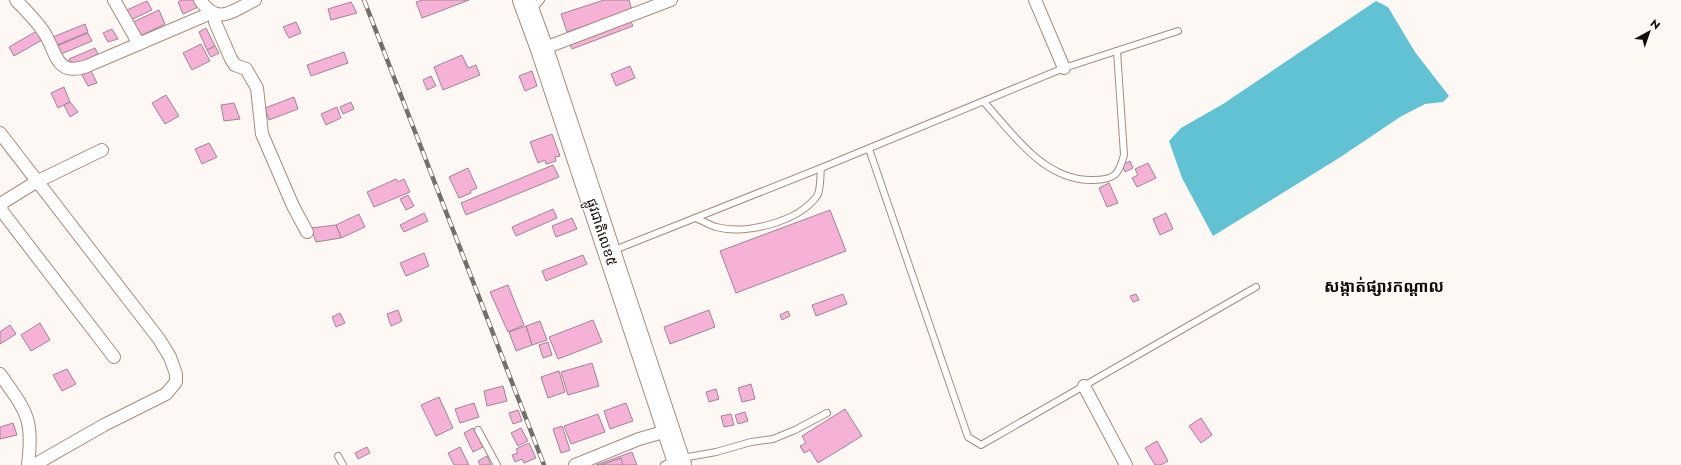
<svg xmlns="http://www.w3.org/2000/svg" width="1681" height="465" font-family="Jost,'Noto Sans Khmer',sans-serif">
<rect width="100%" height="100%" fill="#fef8f5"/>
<polygon fill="#61c2d3" points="1376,1 1388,7 1415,52 1449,96 1443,102 1425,104 1400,117 1339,158 1213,236 1182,178 1169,141 1181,128 1223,104"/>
<g fill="#f6b1d7" stroke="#9f8593">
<polygon points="181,0 195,0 198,7 183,14 178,2"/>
<polygon points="423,0 469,0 422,18 416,2"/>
<polygon points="604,0 629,0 632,10 567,32 561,14"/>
<polygon points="147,1 152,10 131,20 127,10"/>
<polygon points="351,2 357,13 331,20 328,9"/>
<polygon points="159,10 165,24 138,37 131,23"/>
<polygon points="629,17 633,26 572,49 568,41"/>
<polygon points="296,22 301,33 289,38 283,27"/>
<polygon points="85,24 88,32 57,45 53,37"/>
<polygon points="206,28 215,46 207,50 199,32"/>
<polygon points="112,29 118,39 108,42 103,33"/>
<polygon points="37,31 42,40 14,56 9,47"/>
<polygon points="88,33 92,41 61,54 57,46"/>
<polygon points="201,44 210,61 192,70 183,53"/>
<polygon points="215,46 219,53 211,57 207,50"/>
<polygon points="95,48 99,56 73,68 69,59"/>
<polygon points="344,52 348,63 311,76 307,65"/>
<polygon points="462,55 468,68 476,65 480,75 443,90 434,67"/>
<polygon points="630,66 635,78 616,86 611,74"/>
<polygon points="91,71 97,83 88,86 82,75"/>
<polygon points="532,71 537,86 525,91 519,76"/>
<polygon points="431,76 436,86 427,90 423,80"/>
<polygon points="64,87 70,102 58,108 51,93"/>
<polygon points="166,95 179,116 165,124 152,103"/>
<polygon points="294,97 298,109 269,120 265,108"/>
<polygon points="70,102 78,112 70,117 64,105"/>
<polygon points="351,102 354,109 343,114 340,107"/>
<polygon points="234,103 240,119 224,121 221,105"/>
<polygon points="337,107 341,118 326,125 321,114"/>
<polygon points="552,134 560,156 555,157 556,161 546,164 545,160 538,163 530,142"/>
<polygon points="209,143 217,157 202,164 195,149"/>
<polygon points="1130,161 1133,168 1125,172 1122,165"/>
<polygon points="1148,163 1156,178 1137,187 1132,178 1138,175 1135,169"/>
<polygon points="553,165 559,177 466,215 461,203"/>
<polygon points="468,168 477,188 470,191 471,193 459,198 449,177"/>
<polygon points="396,179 398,182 404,179 410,192 374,207 367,192"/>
<polygon points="1109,183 1118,203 1107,207 1099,188"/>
<polygon points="408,195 414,206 406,210 400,199"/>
<polygon points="553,209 557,218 516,236 512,227"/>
<polygon points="830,210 846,251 736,293 720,251"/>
<polygon points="424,213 428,221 404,232 400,225"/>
<polygon points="1166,213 1173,229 1160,235 1153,219"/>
<polygon points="359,214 365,227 341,238 336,225"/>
<polygon points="572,218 577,229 556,237 552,226"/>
<polygon points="336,225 341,238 316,242 311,228"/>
<polygon points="424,253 429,266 406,276 400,263"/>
<polygon points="583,255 587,264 546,281 542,271"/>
<polygon points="508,285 524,325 508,332 490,292"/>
<polygon points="843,294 847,304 816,316 812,305"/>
<polygon points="1136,294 1139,300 1133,302 1130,296"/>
<polygon points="398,310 402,321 391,326 387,314"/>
<polygon points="709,310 715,327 670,344 664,327"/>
<polygon points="788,311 790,316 782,320 780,315"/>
<polygon points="340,313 345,323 336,327 332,317"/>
<polygon points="593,320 602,342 558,359 549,337"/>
<polygon points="540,321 547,340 532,345 526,326"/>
<polygon points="40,323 50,340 31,351 21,335"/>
<polygon points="10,325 16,334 0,344 0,332"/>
<polygon points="526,326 532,345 516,351 509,332"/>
<polygon points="548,342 552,355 543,358 539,345"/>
<polygon points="592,363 599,386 568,395 561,372"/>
<polygon points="67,369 76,384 62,391 53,375"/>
<polygon points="559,371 565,392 548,398 541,377"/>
<polygon points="751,384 755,399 742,402 738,388"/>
<polygon points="503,386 507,401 487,406 484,391"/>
<polygon points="716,389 719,399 709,402 706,392"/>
<polygon points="439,397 453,428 436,436 421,405"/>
<polygon points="474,403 479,417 460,423 455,409"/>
<polygon points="626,403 633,421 610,429 604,411"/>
<polygon points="845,409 862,436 818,463 810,450 804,453 800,446 806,443 802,436"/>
<polygon points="518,410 522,421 513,424 509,413"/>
<polygon points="745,412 748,421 738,424 735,415"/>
<polygon points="598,414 605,432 571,444 564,426"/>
<polygon points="731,414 734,425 724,427 721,416"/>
<polygon points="1201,418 1212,435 1201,443 1189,426"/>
<polygon points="13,423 17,435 0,439 0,427"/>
<polygon points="562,426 570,450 561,453 553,429"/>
<polygon points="473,428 483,447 473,452 464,433"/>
<polygon points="521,428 528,441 518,446 511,433"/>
<polygon points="1157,441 1168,461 1161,465 1155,465 1145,448"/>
<polygon points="529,443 536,458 524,463 522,459 515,462 512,455 518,453 516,449"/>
<polygon points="367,447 370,453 358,459 355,453"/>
<polygon points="460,447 469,465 454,465 448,453"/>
<polygon points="632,452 637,465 596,465"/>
<polygon points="487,456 491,465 480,465 478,461"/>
<polygon points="621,458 623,465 601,465"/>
</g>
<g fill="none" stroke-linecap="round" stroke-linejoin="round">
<defs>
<g id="lane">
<polyline points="533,9 541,0"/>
<path d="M 984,102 C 1013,134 1044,181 1093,180 C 1115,180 1119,174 1124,155 L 1117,51"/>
<polyline points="869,149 968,437 981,445 1256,287"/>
<path d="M 696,218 C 703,221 709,225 716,227 C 746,235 798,222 817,196 C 821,190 820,176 821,168"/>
<polyline points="612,251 821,168 1064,68 1178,31"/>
<polyline points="478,430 497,465"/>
<polyline points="338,456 343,465"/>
<polyline points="664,465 677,459 716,452 751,442 773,439 795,430 827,413"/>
</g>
<g id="street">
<path d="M 16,0 C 25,10 36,20 43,31 C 57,50 54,78 87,66 L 211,13"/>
<polyline points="114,0 139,44"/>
<path d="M 200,0 C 218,26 232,11 255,0"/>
<polyline points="1035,0 1064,68"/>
<polyline points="215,15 215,22 231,59 235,65 246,69 257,88 262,134 293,206 307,232"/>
<polyline points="542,49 671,0"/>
<polyline points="0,133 159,339 170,357 176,374 176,382 166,394 104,425 34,465"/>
<polyline points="102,150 36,182 2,203 1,210 114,357"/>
<path d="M 0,374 C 26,411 34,418 28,465"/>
<polyline points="1084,386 1126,465"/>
<polyline points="575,465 639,439 667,431"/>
</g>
<polyline id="highway" points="524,0 542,49 680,465"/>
</defs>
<use href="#lane" stroke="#a48c7c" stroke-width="8"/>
<use href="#street" stroke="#a48c7c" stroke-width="14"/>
<use href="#highway" stroke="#a48c7c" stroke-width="24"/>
<use href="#lane" stroke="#fff" stroke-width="6"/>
<use href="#street" stroke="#fff" stroke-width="12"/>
<use href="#highway" stroke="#fff" stroke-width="22"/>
<defs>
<polyline id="rail" points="364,0 544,465"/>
</defs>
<use href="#rail" stroke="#766e6a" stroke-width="4.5"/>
<use href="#rail" stroke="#fff" stroke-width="3" stroke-dasharray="9" stroke-linecap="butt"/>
</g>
<g text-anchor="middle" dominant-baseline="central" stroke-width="3" stroke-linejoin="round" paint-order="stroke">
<g font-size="14" fill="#140b06" stroke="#fff">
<text transform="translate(602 232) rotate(72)">ផ្លូវជាតិលេខ៥</text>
</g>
<g font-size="16" font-weight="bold" fill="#140b06" stroke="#fff">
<text x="1384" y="286">សង្កាត់ផ្សារកណ្ដាល</text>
</g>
</g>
<g transform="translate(1649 32) rotate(40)" stroke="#ffffff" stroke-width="3" paint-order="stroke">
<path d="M0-3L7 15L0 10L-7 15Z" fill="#140b06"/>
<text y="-6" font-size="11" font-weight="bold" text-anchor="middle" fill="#140b06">N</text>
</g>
</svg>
